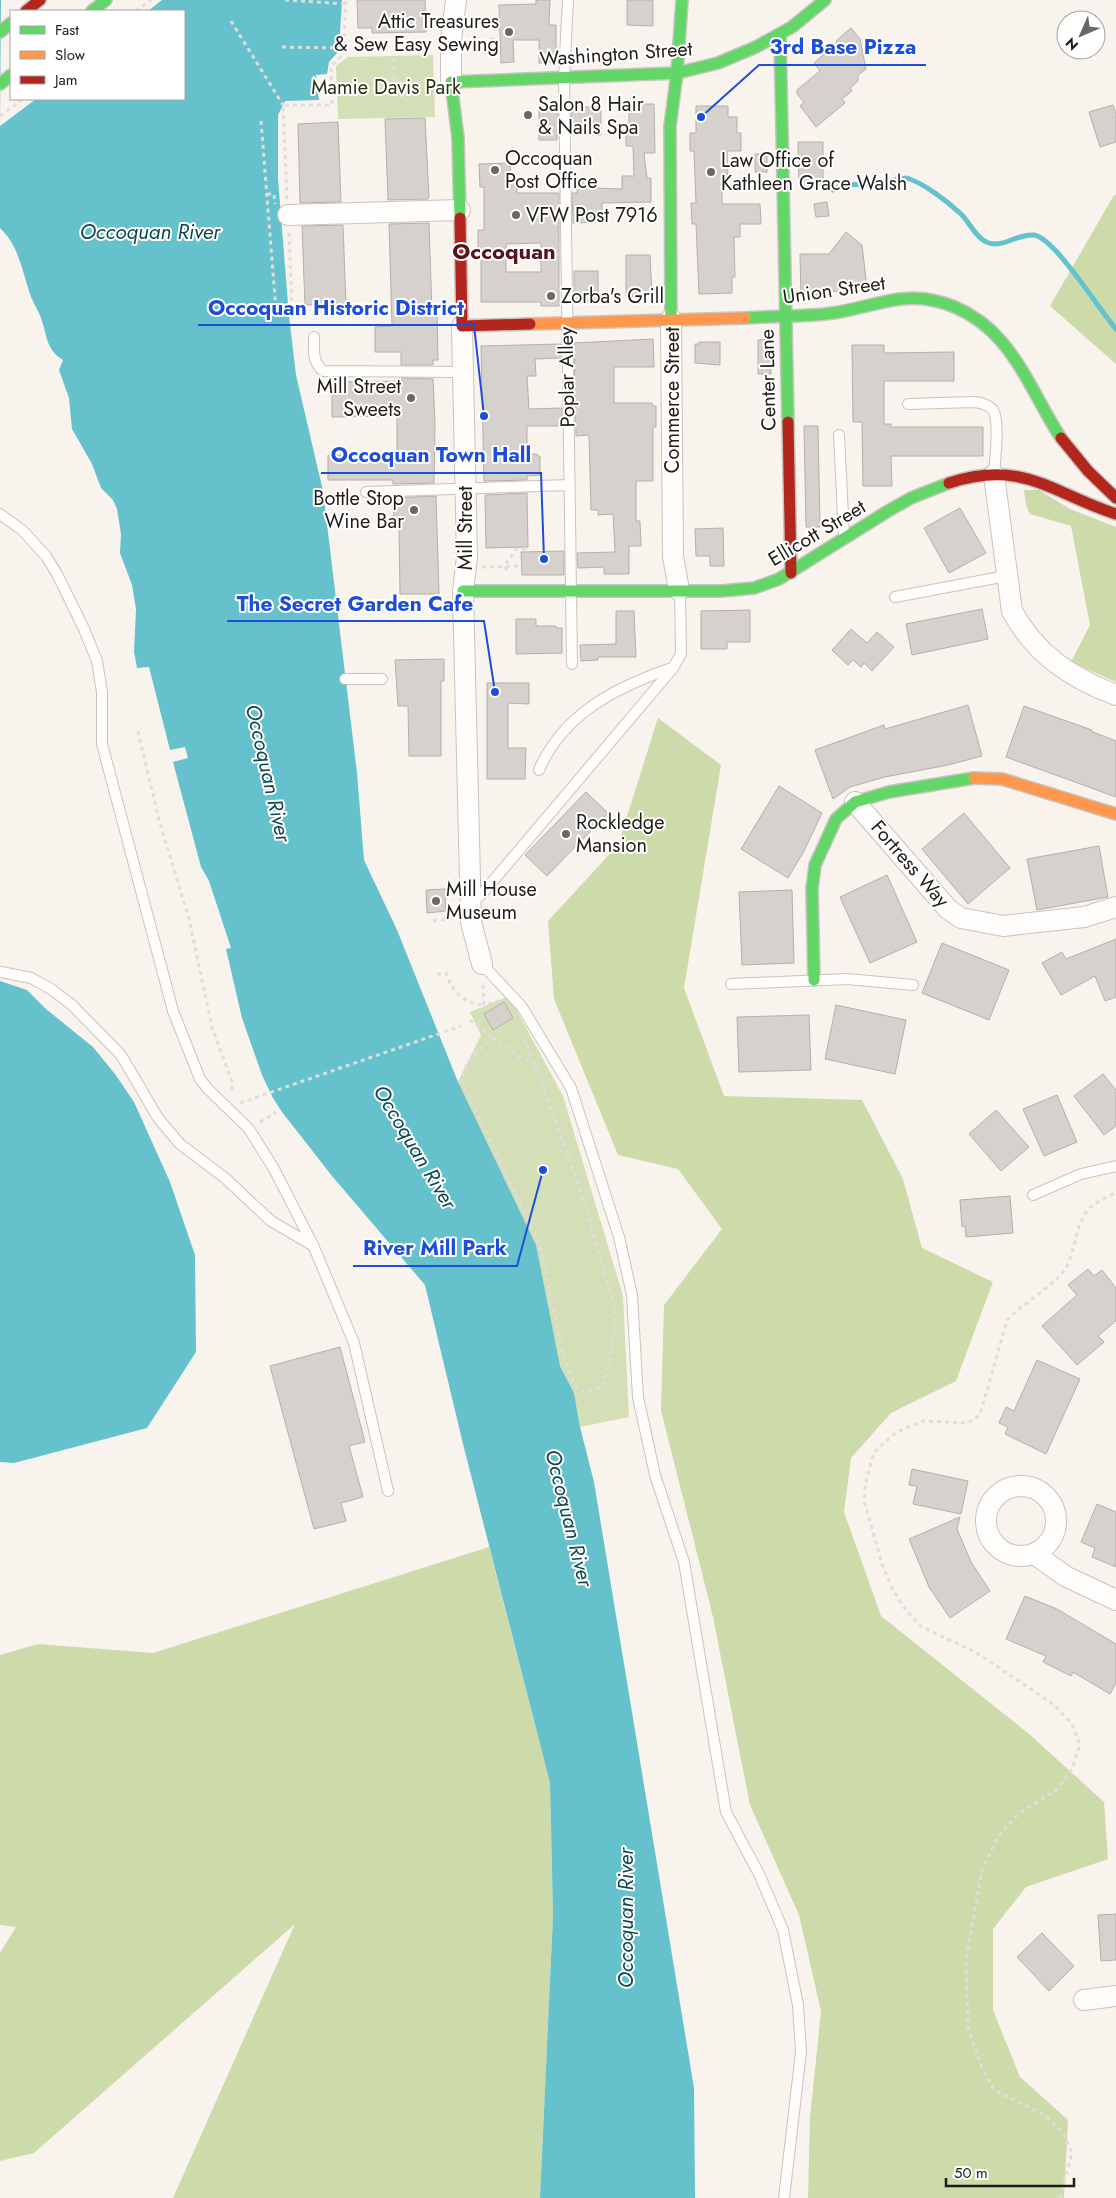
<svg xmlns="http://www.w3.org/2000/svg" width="1116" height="2198" font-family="Jost,sans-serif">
<rect width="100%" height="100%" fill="#f9f3ed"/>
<g fill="#d4dfb7">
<polygon points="433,55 435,117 338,119 336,66 348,57"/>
<polygon points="509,996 563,1096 623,1296 629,1417 580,1427 574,1393 560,1366 458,1082 481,1035 470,1012"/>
</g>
<g fill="#cddaaa">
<polygon points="1114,195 1116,195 1116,364 1050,306"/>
<polygon points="1024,490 1039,490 1070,509 1116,527 1116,682 1071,662 1090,625 1071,526 1030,514 1026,505"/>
<polygon points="658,718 721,765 684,988 724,1096 862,1100 903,1179 922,1248 993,1282 956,1381 891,1413 851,1458 844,1512 881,1616 1028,1733 1104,1802 1108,1859 1026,1887 993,1929 993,2010 1020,2077 1068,2120 1064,2198 808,2198 810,2118 821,2011 799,1915 750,1805 713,1617 661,1410 664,1305 722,1229 678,1169 618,1155 554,999 548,921 618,845"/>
<polygon points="489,1547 550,1783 553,1915 540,2198 173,2198 295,1924 34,2153 0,2161 0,1953 16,1927 0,1925 0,1655 38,1644 153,1653"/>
</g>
<g fill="#65c2cd" fill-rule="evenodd">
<path d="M 0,0 L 342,0 L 339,51 L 329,62 L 327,74 L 316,75 L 319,100 L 285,101 L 278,115 L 278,179 L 289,316 L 296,375 L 323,491 L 357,773 L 364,860 L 397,930 L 458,1082 L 536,1245 L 560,1366 L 574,1393 L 580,1427 L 594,1482 L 694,2088 L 695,2198 L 540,2198 L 553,1915 L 550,1783 L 463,1444 L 425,1285 L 332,1176 L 282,1112 L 273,1098 L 262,1075 L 242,1018 L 226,949 L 231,948 L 209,881 L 201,867 L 173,762 L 188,758 L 185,747 L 170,750 L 149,667 L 137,668 L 134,652 L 136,609 L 132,585 L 120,553 L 121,534 L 117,509 L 113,500 L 101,488 L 92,464 L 72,429 L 69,398 L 59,370 L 63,360 C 46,350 47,335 41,318 C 38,310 34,304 31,297 C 22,272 20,247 0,228 ZM 11,11 L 184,11 L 184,99 L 11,99 Z"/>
<polygon points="0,981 27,990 46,1009 93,1047 115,1074 134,1102 170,1182 195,1255 196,1352 147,1428 14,1463 0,1462"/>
</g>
<polygon fill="#f9f3ed" points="1,0 162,0 148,11 11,11 11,99 36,99 0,126"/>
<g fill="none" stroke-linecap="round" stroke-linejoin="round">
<path stroke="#65c2cd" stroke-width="5" d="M 833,190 L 842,185 L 871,184 L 907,178 C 925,184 947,201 961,214 C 969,222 974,234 983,240 C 1000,252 1016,233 1034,235 C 1055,238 1100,311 1116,329"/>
</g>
<g fill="#d6d1cc" stroke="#b4afab" fill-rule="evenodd">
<polygon points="357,0 425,0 426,32 372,33 372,28 358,28"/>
<polygon points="536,0 550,0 549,25 556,25 556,62 539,63 539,40 513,40 514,62 501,63 499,5 536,4"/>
<polygon points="627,0 653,0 653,26 627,25"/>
<polygon points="851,28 860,39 866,69 858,75 858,81 850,88 852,91 842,99 845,103 816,127 800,106 804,102 797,94 797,90 820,71 814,63 837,43 836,41"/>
<polygon points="629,104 654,104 655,153 644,153 647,178 651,178 651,202 602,203 602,222 573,223 572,193 577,193 577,181 596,181 596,188 622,189 622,176 634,176 633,146 626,146 626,132 629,132"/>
<polygon points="1113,105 1116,114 1116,142 1100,147 1089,112"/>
<polygon points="696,106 728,106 728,117 737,117 737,133 741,133 741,151 727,151 728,179 722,182 722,204 760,204 761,224 740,224 740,237 734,237 735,277 732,277 732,293 699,294 696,224 692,224 691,203 696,203 694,151 690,151 690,133 696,133"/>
<polygon points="573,107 601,107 601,135 572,135 571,110 573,110"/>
<polygon points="539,110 558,110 557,140 539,140"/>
<polygon points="425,118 429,197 428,199 388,200 385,119"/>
<polygon points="338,122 341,202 300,203 298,124"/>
<polygon points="798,142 823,142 823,186 799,186"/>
<rect x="755" y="154" width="12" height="18"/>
<path d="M 510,163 L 511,175 L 516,175 L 517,193 L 559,193 L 559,306 L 541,306 L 541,302 L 481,302 L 481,254 L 478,254 L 478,230 L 484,230 L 484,187 L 480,187 L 479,164 ZM 541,243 L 541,272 L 506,272 L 506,244 Z"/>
<polygon points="827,202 829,216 816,217 814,204"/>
<polygon points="429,223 432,312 437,312 438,360 433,360 433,365 401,365 401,352 375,352 375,327 392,326 389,224"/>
<polygon points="343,225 346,304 305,305 302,226"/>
<polygon points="846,232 862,245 867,288 819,293 819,298 801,298 800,254 829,254"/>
<polygon points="626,255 650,255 652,296 626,296"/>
<rect x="574" y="271" width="24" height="30"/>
<polygon points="653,339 654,367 614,367 614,403 652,403 653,406 656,406 656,427 653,427 653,481 636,481 636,521 640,521 641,546 629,546 629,574 604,574 604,567 578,568 577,553 615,552 613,514 598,515 598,510 591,510 589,435 576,436 574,343"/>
<polygon points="771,339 771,374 758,374 758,340"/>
<polygon points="699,342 720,342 720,365 695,363 695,344 699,344"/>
<polygon points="561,344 561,358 535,359 536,376 527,376 529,409 562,408 562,426 527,426 527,454 537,454 537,456 540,456 540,475 527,476 527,480 484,481 481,346"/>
<polygon points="852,345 884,345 884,353 954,352 954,381 884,381 884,424 891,424 891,427 983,427 983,456 891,456 892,486 863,486 862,422 853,422"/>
<polygon points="402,378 433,379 435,423 434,483 393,484 393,480 328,480 328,455 397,455 397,416 332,417 332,382 402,381"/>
<polygon points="804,426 818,426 820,527 806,527"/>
<polygon points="527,493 528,547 486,548 485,495"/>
<polygon points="436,496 439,594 400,594 399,527 394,527 393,498"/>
<polygon points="960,508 986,553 949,573 924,528"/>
<polygon points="723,528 724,566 710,566 710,556 696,556 695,529"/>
<polygon points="564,551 564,575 522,575 521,552"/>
<polygon points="982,609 988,639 912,655 906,624"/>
<polygon points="750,610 750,642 727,642 727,649 701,649 701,611"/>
<polygon points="616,611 634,611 636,657 598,657 598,660 581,661 580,645 616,644"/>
<polygon points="516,619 536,619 536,626 556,626 556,628 562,628 562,653 516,654"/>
<polygon points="851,629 867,643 877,632 894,647 872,671 864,663 861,667 853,660 848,665 832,650"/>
<polygon points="444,659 444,681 441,681 441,756 409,756 408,706 398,706 395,660"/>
<polygon points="487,683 529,683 529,704 508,703 508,748 526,748 525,779 487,779"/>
<polygon points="968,705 982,756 948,765 885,777 850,787 833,799 815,750 884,725 885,729"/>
<polygon points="1024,706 1092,730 1091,731 1116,741 1116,797 1006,757"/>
<polygon points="779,786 822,813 804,851 788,878 741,849"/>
<polygon points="586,792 608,813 547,876 525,855"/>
<polygon points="964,813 1010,868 968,904 922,849"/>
<polygon points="1099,846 1108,897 1037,910 1027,859"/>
<polygon points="887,875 917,942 870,963 840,897"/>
<polygon points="445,889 446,911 427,913 426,890"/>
<polygon points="792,890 794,963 742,965 739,892"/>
<polygon points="1116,939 1116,997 1105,1001 1095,976 1061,995 1042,963 1062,952 1066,959"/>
<polygon points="942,943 1009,970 989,1020 922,993"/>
<polygon points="504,1002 513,1018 493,1030 484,1014"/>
<polygon points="836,1005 906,1020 895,1074 825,1059"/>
<polygon points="809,1015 811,1070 739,1072 737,1017"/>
<polygon points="1103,1074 1116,1090 1116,1126 1104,1135 1074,1096"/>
<polygon points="1057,1095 1077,1142 1044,1156 1023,1109"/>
<polygon points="996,1110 1029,1147 1001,1171 969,1134"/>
<polygon points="1010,1196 1013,1233 966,1237 965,1226 962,1227 960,1200"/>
<polygon points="1088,1269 1094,1276 1102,1270 1116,1288 1116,1321 1098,1336 1104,1342 1077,1365 1042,1326 1077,1295 1068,1285"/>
<polygon points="340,1347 365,1442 349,1446 363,1497 341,1503 346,1521 314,1529 270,1366"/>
<polygon points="1037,1360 1080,1379 1046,1454 1005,1434 1008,1427 999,1423 1006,1407 1014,1411"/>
<polygon points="912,1469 968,1481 961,1514 913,1504 917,1486 909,1485"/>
<polygon points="1097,1504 1116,1512 1116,1567 1092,1557 1095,1548 1081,1542"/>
<polygon points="960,1517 957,1529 971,1562 990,1591 950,1618 929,1587 909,1539"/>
<polygon points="1025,1596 1057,1609 1116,1644 1116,1683 1110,1694 1073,1672 1071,1676 1043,1662 1046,1656 1006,1639"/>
<polygon points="1116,1914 1116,1960 1101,1961 1098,1915"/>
<polygon points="1042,1933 1074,1966 1049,1991 1017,1957"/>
</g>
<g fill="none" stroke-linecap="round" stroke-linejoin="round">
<defs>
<g id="lane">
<polyline points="568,0 564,77 572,664"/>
<path d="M 314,337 C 314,351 312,361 323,371 L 463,372"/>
<path d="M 908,404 L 975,402 C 981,403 989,405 993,410 C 1000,421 995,460 994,474"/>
<polyline points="839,435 844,536"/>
<polyline points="366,492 569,485"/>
<polyline points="0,514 22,530 46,556 57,574 84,629 97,661 102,692 102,744 173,1011 200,1079 207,1088 249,1129 274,1169 313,1245 354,1343 388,1491"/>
<polyline points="895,597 1006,576"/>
<polyline points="345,679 382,679"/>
<path d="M 539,770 C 563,714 616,687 672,668"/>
<polyline points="471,902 482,894 673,668 681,654 680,591"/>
<polyline points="482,964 522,1007 571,1088 619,1237 632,1295 638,1397 655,1475 684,1562 726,1812 760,1876 783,1930 798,2005 801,2052 784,2198"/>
<polyline points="1,972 31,978 51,989 72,1005 121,1055 158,1118 180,1144 225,1178 271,1221 312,1245"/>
<polyline points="731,984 847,979 913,985"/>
<polyline points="1033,1195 1081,1174 1116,1166"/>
</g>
<g id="street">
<polyline points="451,82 451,40 456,0"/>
<polyline points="288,215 460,210"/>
<polyline points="671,319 673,556 679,590"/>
<polyline points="462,326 467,557 463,591 471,922 482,964"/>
<path d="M 994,475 L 1012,611 C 1035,654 1071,678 1116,695"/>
<polyline points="855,802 948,909 961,918 1003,926 1084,917 1116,907"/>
<circle cx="1021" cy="1521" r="35"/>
<polyline points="1034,1554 1067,1577 1116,1600"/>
<polyline points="1084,2000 1116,1996"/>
</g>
<g id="fast">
<polyline points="92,11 106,0"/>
<polyline points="0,32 11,23"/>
<polyline points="780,35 788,422"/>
<polyline points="0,84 11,75"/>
<polyline points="460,218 458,138 451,82 677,73 718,63 756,47 792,27 825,0"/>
<path d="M 745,318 C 774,316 804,317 833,313 C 855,310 877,302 900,299 C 938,294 976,312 1001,341 C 1026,370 1040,406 1061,438"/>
<polyline points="671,319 670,126 677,73 682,0"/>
<polyline points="463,591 722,591 754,588 779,579 888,511 911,498 949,483"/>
<polyline points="814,980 812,889 815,865 836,819 855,802 889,792 974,778"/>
</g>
<g id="slow">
<polyline points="530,324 745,318"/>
<polyline points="974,778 1002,779 1116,814"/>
</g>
<g id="jam">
<polyline points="26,11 40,0"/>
<polyline points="460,218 462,326 530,324"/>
<polyline points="788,422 791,573"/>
<polyline points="1061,438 1088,471 1116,498"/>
<path d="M 949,483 C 1024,459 1051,493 1116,514"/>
</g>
</defs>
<use href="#lane" stroke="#c8c3be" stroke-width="12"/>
<use href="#street" stroke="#c8c3be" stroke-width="22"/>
<use href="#fast" stroke="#c8c3be" stroke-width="14"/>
<use href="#slow" stroke="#c8c3be" stroke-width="14"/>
<use href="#jam" stroke="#c8c3be" stroke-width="14"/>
<g stroke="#e0dddb" stroke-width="3" stroke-dasharray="4 4" stroke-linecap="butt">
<polyline points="285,0 346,4"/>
<polyline points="136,11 151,0"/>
<polyline points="231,21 283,105"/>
<polyline points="491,39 496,39"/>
<polyline points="282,47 344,48"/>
<polyline points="393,58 394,77"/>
<circle cx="393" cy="85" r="7"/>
<polyline points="400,85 429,83"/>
<polyline points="332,87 386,86"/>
<polyline points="0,116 23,99"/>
<polyline points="261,121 276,310"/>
<polyline points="267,194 274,194 275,204"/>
<polyline points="287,199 283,105 332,105 331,67 343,54 346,0"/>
<polyline points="289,233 292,309"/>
<polyline points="482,567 522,566"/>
<polyline points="507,570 504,566 516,549 528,549"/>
<polyline points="138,731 159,820 189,919 212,1027 232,1082 232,1094"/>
<polyline points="433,921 454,918"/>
<path d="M 437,974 L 446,973 C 451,991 465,1004 484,1005"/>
<polyline points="483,985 484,1005 499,1001"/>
<polyline points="470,1020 493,1038"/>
<path d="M 524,1038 L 578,1182 L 615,1308 L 613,1342 L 604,1384 L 597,1389 L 584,1393 L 575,1385 L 562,1352 L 540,1245 L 462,1082 C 463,1061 478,1052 493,1038 L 519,1057 L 532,1062"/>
<polyline points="240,1103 461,1026"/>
<polyline points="260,1122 276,1112"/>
<path d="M 1060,2198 L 1072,2153 L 1063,2132 L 1043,2114 L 994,2090 L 982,2068 L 968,2027 L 966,1961 L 982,1870 L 997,1838 L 1018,1814 L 1058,1789 L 1072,1769 L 1080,1745 L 1072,1724 L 1053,1704 L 977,1653 L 922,1627 L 905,1609 L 892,1588 L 882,1564 L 864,1500 L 866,1481 L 874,1452 L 897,1432 L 923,1421 L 968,1423 L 980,1415 L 1007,1320 C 1024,1303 1049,1289 1063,1272 C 1076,1255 1074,1228 1087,1211 C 1093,1203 1108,1197 1116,1192"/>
</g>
<use href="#lane" stroke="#fefdfc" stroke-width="10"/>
<use href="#street" stroke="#fefdfc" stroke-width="20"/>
<use href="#fast" stroke="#63d668" stroke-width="11"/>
<use href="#slow" stroke="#ff974d" stroke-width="11"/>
<use href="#jam" stroke="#b3261e" stroke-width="11"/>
</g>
<g fill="#6c6763" stroke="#fff" stroke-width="2">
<circle cx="509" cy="32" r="5"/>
<circle cx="528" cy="115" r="5"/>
<circle cx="495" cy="170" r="5"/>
<circle cx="711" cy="172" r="5"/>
<circle cx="516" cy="215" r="5"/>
<circle cx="551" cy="296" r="5"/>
<circle cx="411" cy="398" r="5"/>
<circle cx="414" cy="510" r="5"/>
<circle cx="566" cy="834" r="5"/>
<circle cx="436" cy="901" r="5"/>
</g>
<g text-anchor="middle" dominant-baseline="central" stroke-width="4" stroke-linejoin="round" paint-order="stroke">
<g font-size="20" fill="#201c18" stroke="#fff" text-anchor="start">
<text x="499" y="21" text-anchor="end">Attic Treasures<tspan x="499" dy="23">&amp; Sew Easy Sewing</tspan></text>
<text x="538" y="104">Salon 8 Hair<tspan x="538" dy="23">&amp; Nails Spa</tspan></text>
<text x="505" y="158">Occoquan<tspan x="505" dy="23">Post Office</tspan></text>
<text x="721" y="160">Law Office of<tspan x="721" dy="23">Kathleen Grace Walsh</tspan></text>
<text x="526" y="215">VFW Post 7916</text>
<text x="561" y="296">Zorba's Grill</text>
<text x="401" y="386" text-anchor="end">Mill Street<tspan x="401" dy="23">Sweets</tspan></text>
<text x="404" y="498" text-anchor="end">Bottle Stop<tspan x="404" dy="23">Wine Bar</tspan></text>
<text x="576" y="822">Rockledge<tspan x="576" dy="23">Mansion</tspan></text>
<text x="446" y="889">Mill House<tspan x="446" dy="23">Museum</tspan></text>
</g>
<g font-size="20" fill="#201c18" stroke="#fff">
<text transform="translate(616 54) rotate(-4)">Washington Street</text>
<text transform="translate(834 290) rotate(-8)">Union Street</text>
<text transform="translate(567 377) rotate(-91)">Poplar Alley</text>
<text transform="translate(768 380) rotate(-91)">Center Lane</text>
<text transform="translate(672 400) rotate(-90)">Commerce Street</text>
<text transform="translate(465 528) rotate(-90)">Mill Street</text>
<text transform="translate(817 533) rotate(-31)">Ellicott Street</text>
<text transform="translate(910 864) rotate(49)">Fortress Way</text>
</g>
<g font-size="20" fill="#26310e" stroke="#fff">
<text x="386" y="87">Mamie Davis Park</text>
</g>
<g font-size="21" font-style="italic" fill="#0f474f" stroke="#fff">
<text x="150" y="232">Occoquan River</text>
<text transform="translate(268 773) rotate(77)">Occoquan River</text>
<text transform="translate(415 1147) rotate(59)">Occoquan River</text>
<text transform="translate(569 1518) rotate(76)">Occoquan River</text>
<text transform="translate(626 1918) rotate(-90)">Occoquan River</text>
</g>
<g font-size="22" font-weight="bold" fill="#58131a" stroke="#fff">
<text x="504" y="251">Occoquan</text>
</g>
</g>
<path fill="none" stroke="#1d4ed8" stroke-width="2" d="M701 117L759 65H926M484 416L474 325H198M544 559L541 473H321M495 692L484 621H227M543 1170L517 1266H353"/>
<g fill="#1d4ed8" stroke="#fff" stroke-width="2">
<circle cx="701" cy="117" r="5"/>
<circle cx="484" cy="416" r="5"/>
<circle cx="544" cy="559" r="5"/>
<circle cx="495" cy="692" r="5"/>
<circle cx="543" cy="1170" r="5"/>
</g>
<g font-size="21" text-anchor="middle" font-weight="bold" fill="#1d4ed8" stroke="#fff" stroke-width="4" stroke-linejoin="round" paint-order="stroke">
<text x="843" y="54">3rd Base Pizza</text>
<text x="336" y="315">Occoquan Historic District</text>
<text x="431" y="462">Occoquan Town Hall</text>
<text x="355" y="611">The Secret Garden Cafe</text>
<text x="435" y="1255">River Mill Park</text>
</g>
<rect x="10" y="10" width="175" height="90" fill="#ffffff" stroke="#a6a4a3"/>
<rect x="20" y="26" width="25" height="8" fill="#63d668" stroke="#a6a4a3"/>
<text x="55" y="35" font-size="15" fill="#201c18">Fast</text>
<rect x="20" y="51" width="25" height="8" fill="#ff974d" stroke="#a6a4a3"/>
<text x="55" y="60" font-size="15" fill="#201c18">Slow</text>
<rect x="20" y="76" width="25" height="8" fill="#b3261e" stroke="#a6a4a3"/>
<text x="55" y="85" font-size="15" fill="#201c18">Jam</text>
<g transform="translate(1081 35) rotate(225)"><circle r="24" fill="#ffffff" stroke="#a6a4a3"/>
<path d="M0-4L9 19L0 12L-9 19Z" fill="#6c6763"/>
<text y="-8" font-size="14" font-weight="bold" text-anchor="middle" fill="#201c18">N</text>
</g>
<path d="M946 2178v8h128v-8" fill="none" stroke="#201c18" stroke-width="2.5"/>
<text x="954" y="2178" font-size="15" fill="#201c18" stroke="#ffffff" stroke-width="4" paint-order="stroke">50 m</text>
</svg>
